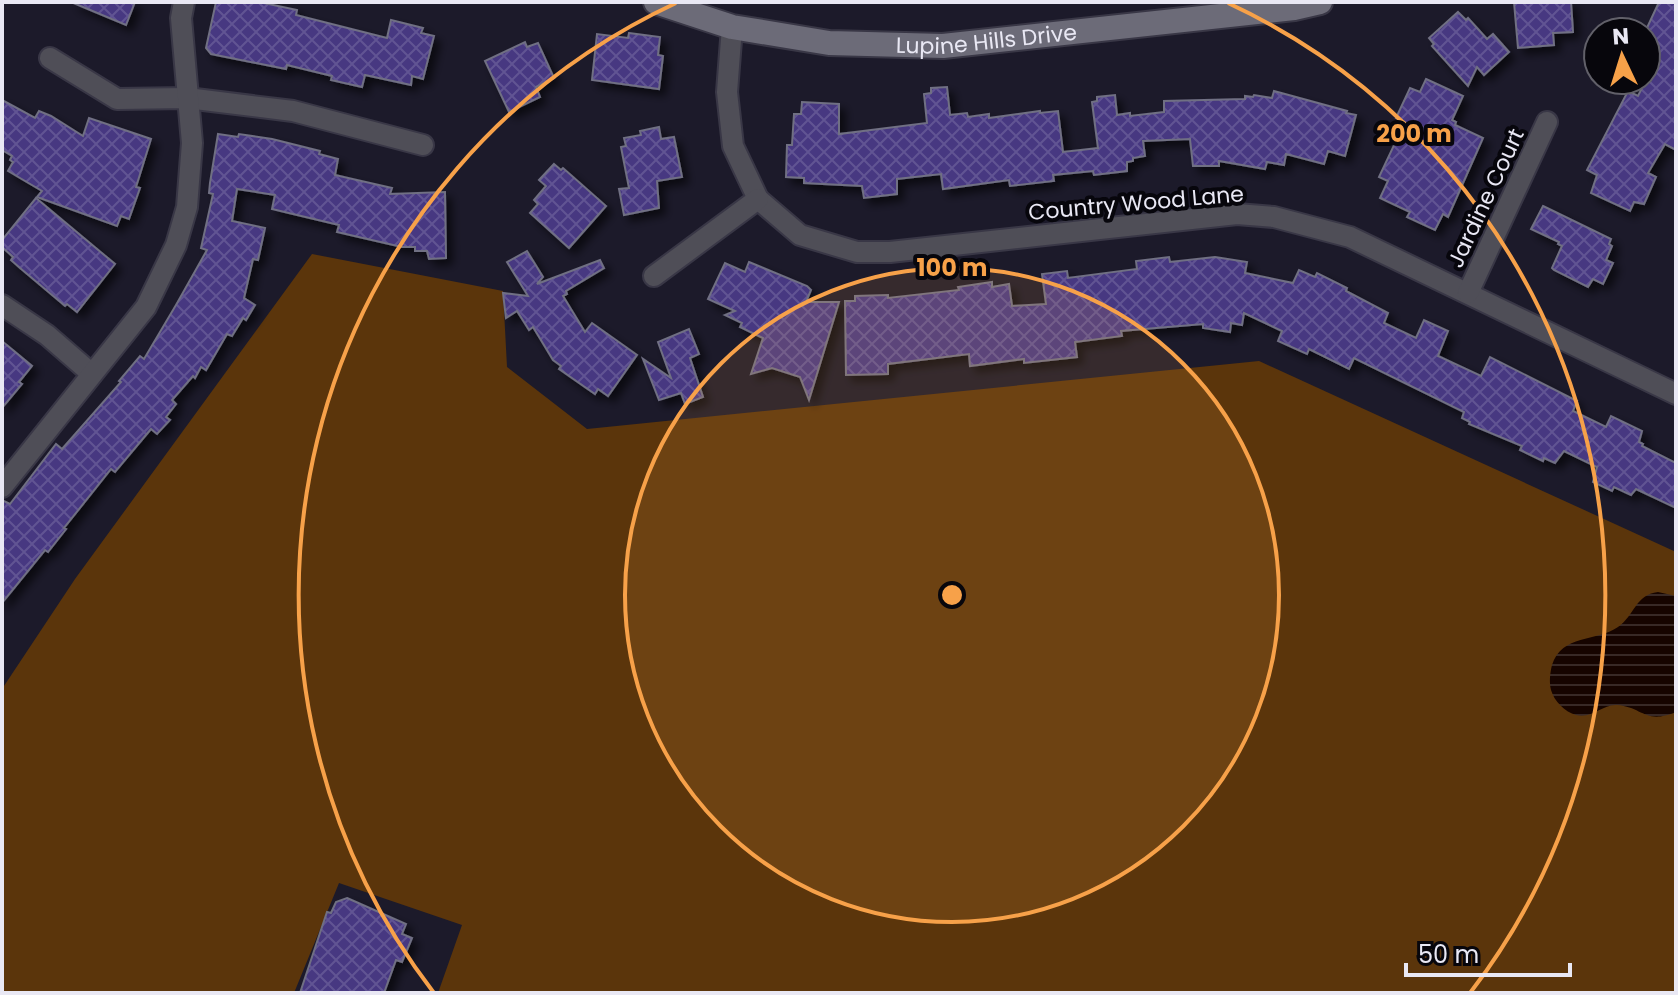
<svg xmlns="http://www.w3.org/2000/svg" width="1678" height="995" font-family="Poppins,sans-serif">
<defs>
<pattern id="water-rules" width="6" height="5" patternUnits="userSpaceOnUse" patternTransform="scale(2)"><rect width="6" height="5" fill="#160400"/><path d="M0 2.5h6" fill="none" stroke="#382926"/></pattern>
<pattern id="building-cross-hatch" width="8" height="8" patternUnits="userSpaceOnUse" patternTransform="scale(2)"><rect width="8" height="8" fill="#463781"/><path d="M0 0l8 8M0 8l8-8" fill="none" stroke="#615493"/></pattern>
<filter id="shadow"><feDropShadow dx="6" dy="6" stdDeviation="4" flood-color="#0009"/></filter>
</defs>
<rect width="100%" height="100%" fill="#1c1a2a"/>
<polygon fill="#5b350b" points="312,254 503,291 507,367 587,429 1259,361 1676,552 1676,993 438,993 462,925 339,883 294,993 2,993 2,689 75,579"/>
<path fill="url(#water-rules)" d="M 1658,592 L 1676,596 L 1676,712 C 1645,725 1643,707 1617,705 C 1602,704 1593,719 1576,715 C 1565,712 1554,701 1551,690 C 1549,682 1550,673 1552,665 C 1562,634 1596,642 1618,627 C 1635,615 1635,595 1658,592 Z"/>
<g fill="url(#building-cross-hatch)" stroke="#706f83" stroke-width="2" filter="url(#shadow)">
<polygon points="71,2 135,2 126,25"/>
<polygon points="216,2 259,2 297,10 296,15 387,38 391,20 423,28 421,33 434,36 423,79 412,76 411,85 365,75 362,87 331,80 332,76 287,65 286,69 211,54 206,48"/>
<polygon points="1514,2 1571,2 1573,32 1553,33 1554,45 1518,48"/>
<polygon points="1659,2 1676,2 1676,150 1665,144 1648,173 1656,177 1644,204 1634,202 1630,211 1591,193 1597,175 1587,170 1628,91 1638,96 1658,57 1646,51 1646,30"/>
<polygon points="1458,12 1466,20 1468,18 1487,39 1493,34 1509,52 1484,75 1477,67 1468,86 1432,46 1434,44 1429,38"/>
<polygon points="629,33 660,37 658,55 663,56 659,89 592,80 597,34 628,38"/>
<polygon points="525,42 527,47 538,43 554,78 536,87 540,97 509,112 485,61"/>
<polygon points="1426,79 1463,96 1452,120 1456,122 1455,125 1483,138 1448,217 1443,214 1435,230 1407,217 1410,212 1380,198 1388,181 1379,177 1405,122 1396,118 1410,88 1420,92"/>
<polygon points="947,87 950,115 967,113 968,117 989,114 989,118 1040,111 1040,113 1058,111 1063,152 1098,148 1092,102 1097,101 1097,97 1115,95 1117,115 1130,113 1130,116 1164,112 1164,101 1245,99 1245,96 1253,97 1254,95 1272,98 1274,91 1347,111 1346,113 1356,115 1345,156 1328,151 1324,164 1286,154 1284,165 1267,162 1265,169 1219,161 1219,166 1193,166 1190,139 1143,141 1145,156 1133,158 1133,161 1127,162 1127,171 1094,175 1093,171 1053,175 1054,181 1010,186 1009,180 943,189 941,174 897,179 897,194 864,198 862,186 804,183 804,178 786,177 787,145 792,145 794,114 801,114 802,102 839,104 839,134 927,123 924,94 931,93 931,88"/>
<polygon points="2,100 35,118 39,111 51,116 83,136 89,118 151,139 136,187 140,188 129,219 121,216 117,226 37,197 42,191 8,171 13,162 10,160 12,156 2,150"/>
<polygon points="659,127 661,139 674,137 682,177 657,181 659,208 624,215 619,189 629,188 621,147 626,146 624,138 641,135 640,131"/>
<polygon points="218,134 238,137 239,134 272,139 320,151 319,154 338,159 335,175 392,188 390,194 445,192 446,258 429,259 427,251 415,251 415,247 402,247 337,232 339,225 272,209 275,195 237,189 232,221 265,228 258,260 253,259 244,298 255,305 246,320 243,318 232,336 227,334 206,370 201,367 195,378 193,376 172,400 176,404 166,417 170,420 157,434 151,429 115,472 111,469 64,528 66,529 48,552 45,550 2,603 2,500 10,504 56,444 62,449 121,382 119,381 140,356 144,359 176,305 207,250 201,248 213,194 209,193 210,183"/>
<polygon points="554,164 561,170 563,168 606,206 569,248 530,213 538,204 534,200 546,186 539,180"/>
<polygon points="36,198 115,264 77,312 67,304 65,306 20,268 11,260 13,257 2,247 2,240"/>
<polygon points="1543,206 1611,239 1609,244 1612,246 1606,260 1613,263 1603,284 1593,279 1588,287 1554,270 1552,268 1562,246 1558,244 1559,242 1531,229"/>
<polygon points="527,251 543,277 537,284 600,260 604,268 566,291 567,294 563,296 585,332 592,323 637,355 608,396 598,389 595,394 559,369 561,366 553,360 533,327 529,330 517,311 506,318 503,293 528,296 507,262"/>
<polygon points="1169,257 1170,262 1215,257 1247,262 1245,273 1293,283 1299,270 1315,277 1317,273 1347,288 1346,291 1388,313 1384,323 1416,338 1424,320 1448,331 1438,356 1481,376 1490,357 1577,401 1573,411 1606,427 1611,416 1642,431 1639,442 1643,444 1642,446 1676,463 1676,508 1636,489 1631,495 1614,487 1612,491 1593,482 1597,467 1564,451 1555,463 1544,458 1543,461 1520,450 1522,446 1469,424 1470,422 1462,418 1464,412 1354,358 1349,369 1309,349 1307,354 1278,341 1282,331 1244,313 1242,325 1231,323 1230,332 1203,328 1203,324 1121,331 1122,336 1075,342 1077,357 1024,363 1024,359 970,366 969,354 888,364 888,374 846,375 845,301 855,301 855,296 888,295 888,298 959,290 958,287 992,282 992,287 1009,284 1012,306 1046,304 1042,274 1067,271 1068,278 1137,269 1136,261"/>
<polygon points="749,262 807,286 811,290 806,302 839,302 809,400 800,377 772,368 751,374 763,338 740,327 742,323 725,315 735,311 708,299 725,263 745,272"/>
<polygon points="689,329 699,354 690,358 703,397 685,404 681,393 659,400 643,359 671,378 658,342"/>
<polygon points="2,341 32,366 19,382 22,384 2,408"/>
<polygon points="347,898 406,924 402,934 412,938 402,962 396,960 384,993 300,993 327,912 331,913 336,902"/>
</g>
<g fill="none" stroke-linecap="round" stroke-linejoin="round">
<defs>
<g id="street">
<polyline points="732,27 727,92 733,146 758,199 800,235 857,252 890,252 1237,214 1274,217 1350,237 1676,394"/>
<polyline points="50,58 117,99 187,98 293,111 423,145"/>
<polyline points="654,276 758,199"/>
<polyline points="1468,293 1547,122"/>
<polyline points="2,305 47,335 92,374"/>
<polyline points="2,487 146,307 176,245 187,207 192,143 181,18 184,2"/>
</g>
<g id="secondary">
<path id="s1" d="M 656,2 L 732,27 L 829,43 L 943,46 L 1294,8 L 1320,2"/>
</g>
</defs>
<use href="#street" stroke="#393746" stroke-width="24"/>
<use href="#secondary" stroke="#393746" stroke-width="28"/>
<use href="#street" stroke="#4f4e57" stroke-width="20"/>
<use href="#secondary" stroke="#6c6b78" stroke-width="24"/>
</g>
<circle cx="952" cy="595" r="327" fill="#f7a149" fill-opacity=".12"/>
<g fill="none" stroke="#f7a149" stroke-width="4">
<circle cx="952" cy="595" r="327"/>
<path d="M434 993A653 653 0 0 1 676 3M1228 3A653 653 0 0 1 1470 993"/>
</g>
<g text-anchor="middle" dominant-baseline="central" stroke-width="8" stroke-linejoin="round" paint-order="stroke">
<g font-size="22" fill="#e9e8f4" stroke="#07060c">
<text stroke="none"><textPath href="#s1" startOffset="336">Lupine Hills Drive</textPath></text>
<text transform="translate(1486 198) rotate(-65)">Jardine Court</text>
<text transform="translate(1136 203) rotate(-5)">Country Wood Lane</text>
</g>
</g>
<circle cx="952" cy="595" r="12" fill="#f7a149" stroke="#07060c" stroke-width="4"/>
<g font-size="24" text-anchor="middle" font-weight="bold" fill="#f7a149" stroke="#07060c" stroke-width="8" stroke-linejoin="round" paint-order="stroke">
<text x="1414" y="142">200 m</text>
<text x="952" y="276">100 m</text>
</g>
<rect width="1678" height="995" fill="none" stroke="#e9e8f4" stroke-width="8"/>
<g transform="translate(1622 56) rotate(356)"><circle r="38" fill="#07060c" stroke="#616069" stroke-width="2"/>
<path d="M0-6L14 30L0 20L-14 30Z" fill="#f7a149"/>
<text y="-12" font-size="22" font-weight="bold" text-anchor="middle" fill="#e9e8f4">N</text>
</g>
<path d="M1406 963v12h164v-12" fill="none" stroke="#e9e8f4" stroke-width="4"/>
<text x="1418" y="963" font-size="24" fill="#e9e8f4" stroke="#07060c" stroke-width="6" paint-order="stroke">50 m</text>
</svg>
